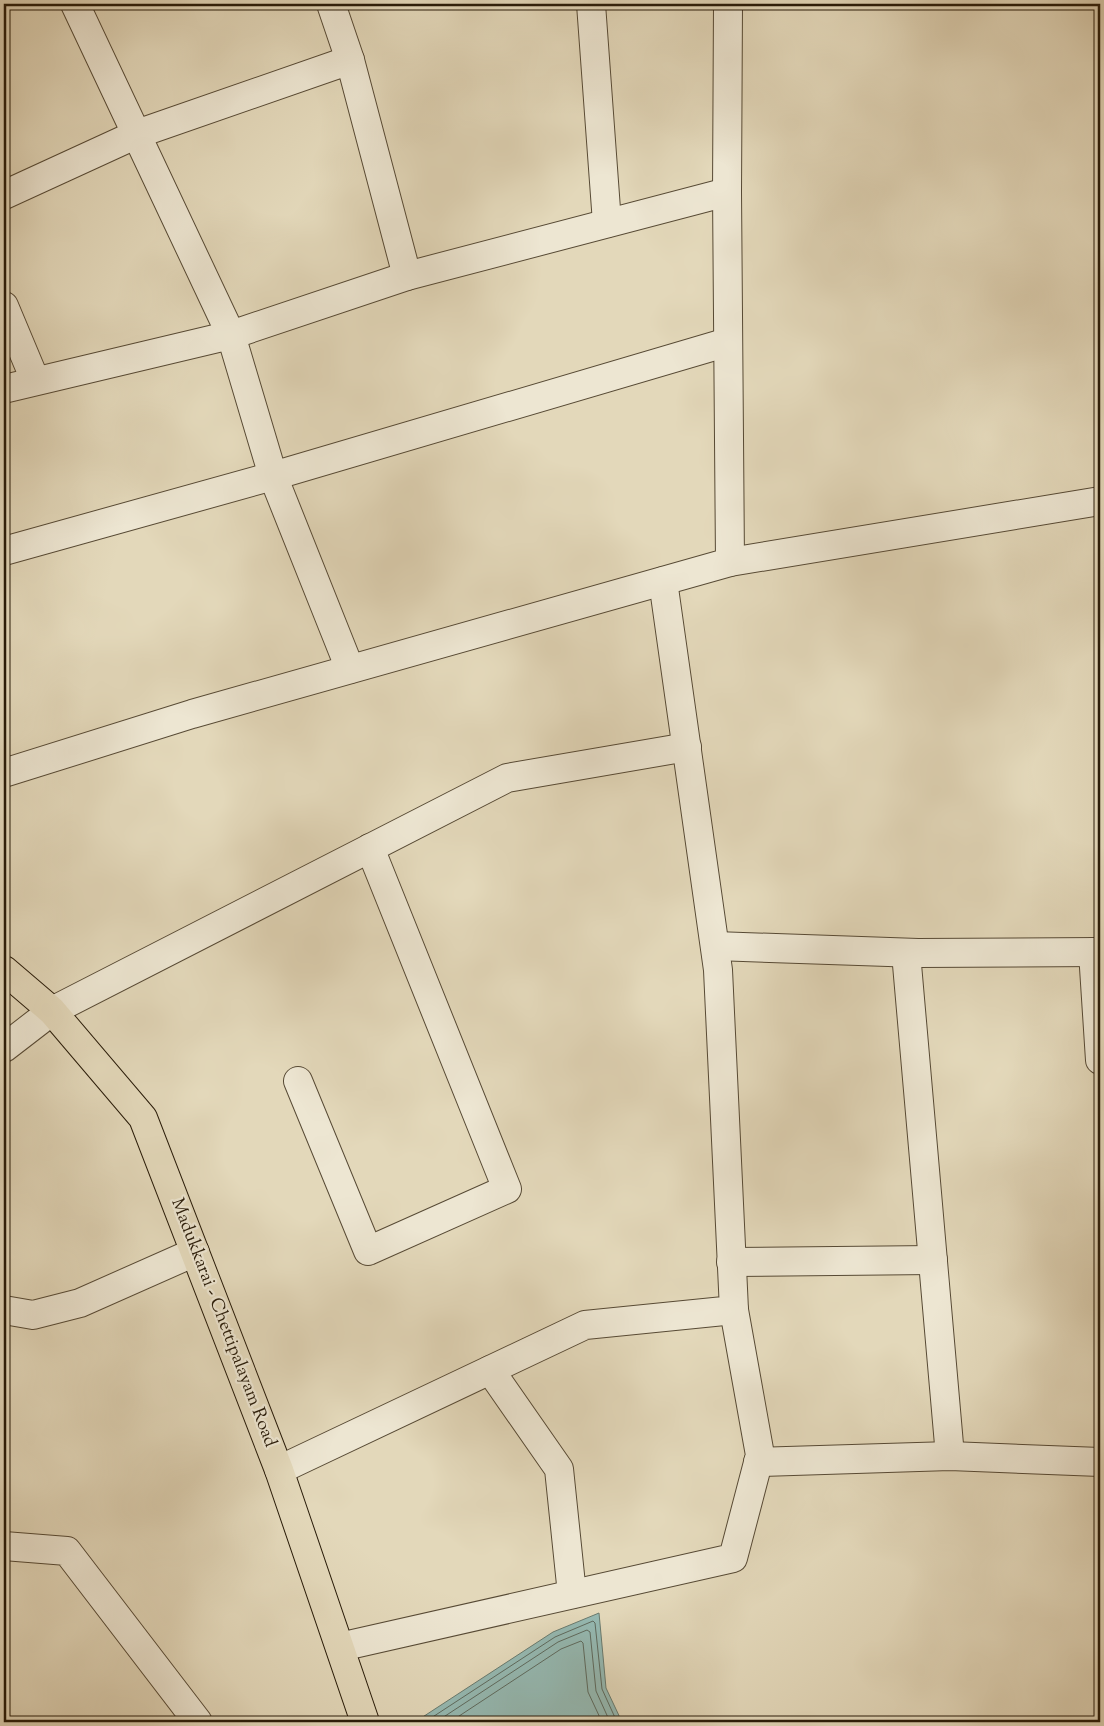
<svg xmlns="http://www.w3.org/2000/svg" width="1104" height="1726" font-family="'Sorts Mill Goudy',serif">
<rect width="100%" height="100%" fill="#e3d8ba"/>
<filter id="stains"><feTurbulence type="fractalNoise" baseFrequency=".004" numOctaves="4"/><feColorMatrix values="0 0 0 0 .2 0 0 0 0 .09 0 0 0 0 .02 0 0 0 .5 -.17"/></filter>
<radialGradient id="worn" r=".72"><stop offset=".6" stop-color="#630" stop-opacity="0"/><stop offset="1" stop-color="#630" stop-opacity=".3"/></radialGradient>
<polygon fill="#95b9b2" stroke="#697a6e" points="599,1613 606,1688 622,1722 415,1722 553,1632"/>
<g fill="none" stroke-linecap="round" stroke-linejoin="round">
<g stroke="#5e6a5e" stroke-width="1">
<polyline points="425,1722 555,1637 593,1621 595,1623 602,1689 617,1722"/>
<polyline points="436,1722 558,1642 587,1630 590,1632 596,1691 610,1722"/>
<polyline points="450,1722 561,1649 581,1641 583,1643 588,1692 602,1722"/>
</g>
<defs>
<g id="minor">
<polyline points="75,4 231,335 273,476 350,669"/>
<polyline points="331,4 350,60"/>
<polyline points="591,4 607,223"/>
<polyline points="4,195 137,134 350,60 407,276"/>
<polyline points="4,306 35,380"/>
<polyline points="4,389 231,335 407,276 727,192 728,4"/>
<polyline points="4,551 273,476 728,342"/>
<polyline points="730,562 1100,501"/>
<polyline points="4,773 192,714 730,562 727,192"/>
<polyline points="715,946 918,953 1100,952"/>
<polyline points="1093,952 1100,1060"/>
<polyline points="906,953 950,1456"/>
<polyline points="4,1048 52,1011 507,778 687,747"/>
<polyline points="298,1081 368,1251 507,1189 370,848"/>
<polyline points="731,1262 933,1260"/>
<polyline points="4,1310 33,1315 80,1303 195,1252"/>
<polyline points="490,1370 559,1469 572,1594"/>
<polyline points="758,1462 950,1456 1100,1462"/>
<polyline points="279,1470 585,1325 734,1310 718,970 663,581"/>
<polyline points="4,1546 67,1551 198,1722"/>
<polyline points="340,1647 733,1558 760,1455 734,1310"/>
</g>
<polyline id="major" points="4,970 52,1011 143,1118 279,1470 365,1722"/>
</defs>
<use href="#minor" stroke="#574a35" stroke-width="30"/>
<use href="#major" stroke="#281b09" stroke-width="30"/>
<use href="#minor" stroke="#ede6d2" stroke-width="28"/>
<use href="#major" stroke="#e3d8ba" stroke-width="28"/>
</g>
<g text-anchor="middle" dominant-baseline="central" stroke-width="4.5" stroke-linejoin="round" paint-order="stroke">
<g font-size="18" fill="#281b09" stroke="#ede6d2">
<text transform="translate(223 1323) rotate(69)">Madukkarai - Chettipalayam Road</text>
</g>
</g>
<rect width="1104" height="1726" fill="none" stroke="#e3d8ba" stroke-width="20"/>
<rect x="5" y="5" width="1094" height="1716" fill="none" stroke="#281b09" stroke-width="2.5"/>
<rect x="10" y="10" width="1084" height="1706" fill="none" stroke="#281b09"/>
<rect width="100%" height="100%" filter="url(#stains)"/>
<rect width="100%" height="100%" fill="url(#worn)"/>
</svg>
